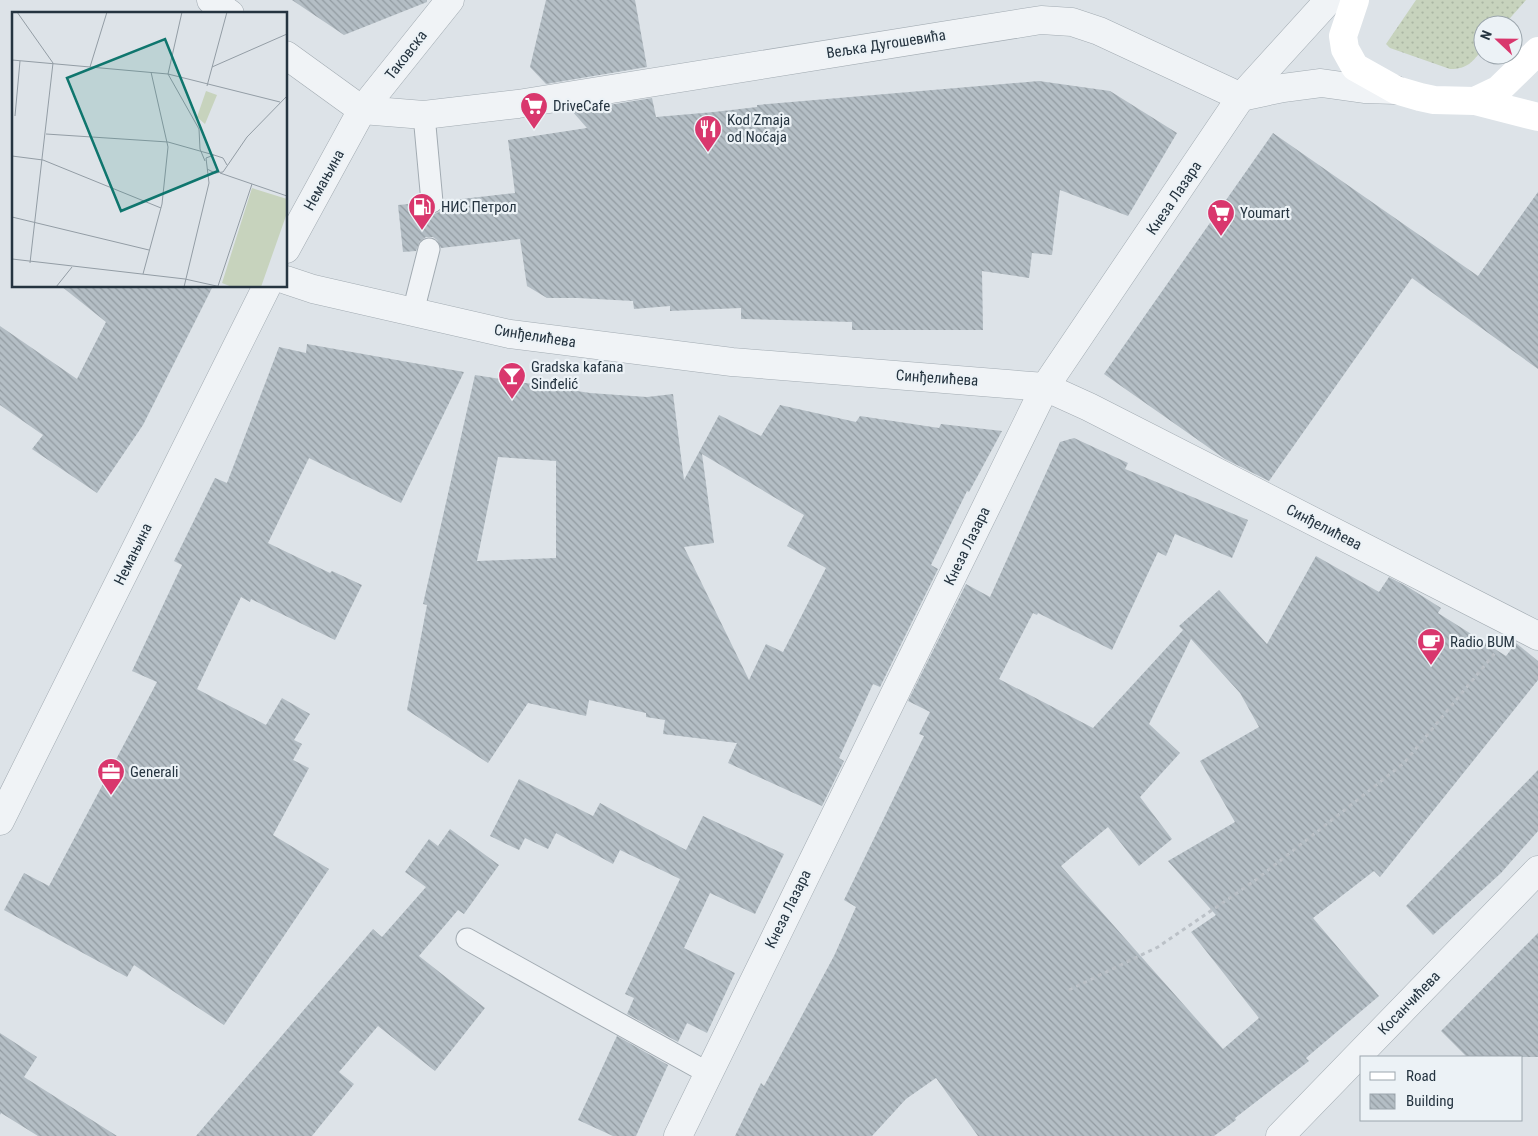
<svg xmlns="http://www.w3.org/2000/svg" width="1538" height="1136" font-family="'Roboto Condensed',sans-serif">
<defs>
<pattern id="grass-dots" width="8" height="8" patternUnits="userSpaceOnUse" patternTransform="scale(1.25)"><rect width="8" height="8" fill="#c7d3bd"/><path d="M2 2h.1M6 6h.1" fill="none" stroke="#abb6a4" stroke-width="1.8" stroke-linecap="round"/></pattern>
<pattern id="building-back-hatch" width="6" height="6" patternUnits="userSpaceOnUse" patternTransform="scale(1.25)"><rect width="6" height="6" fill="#b4bec5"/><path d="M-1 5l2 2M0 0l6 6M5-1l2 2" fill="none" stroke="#929ba1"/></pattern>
</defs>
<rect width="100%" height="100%" fill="#dde3e8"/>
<path fill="url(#grass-dots)" d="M 1416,0 L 1526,0 L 1504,25 L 1483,25 L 1483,49 C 1472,62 1468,69 1450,69 L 1390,48 L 1386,44 Z"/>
<g fill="url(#building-back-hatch)" fill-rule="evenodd">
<polygon points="292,0 427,0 427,2 344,35"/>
<polygon points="546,0 635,0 647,67 546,84 530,67"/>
<polygon points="1039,81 1110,91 1177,133 1128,216 1060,190 1052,255 1032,253 1029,278 982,271 983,330 852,330 852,322 741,319 741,308 670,311 670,306 634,309 633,301 578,298 547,298 527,286 520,239 441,248 437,240 433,237 426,237 420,241 416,251 403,252 398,205 420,203 422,209 426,213 434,214 439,212 443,208 444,201 515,193 508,140 587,128 572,111 652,98 656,117 714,112 757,107 757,105"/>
<polygon points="1273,133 1478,276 1538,192 1538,369 1412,278 1269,481 1225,459 1104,374"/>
<polygon points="61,286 213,286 143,425 97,493 32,449 43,435 0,405 0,326 77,379 106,322"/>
<polygon points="307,344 464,372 401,503 309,458 268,543 330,573 332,571 362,585 335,640 251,599 250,602 241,597 197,689 266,725 282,698 310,714 294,740 302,744 293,760 309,768 273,835 329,869 224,1025 134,965 127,977 4,910 24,873 49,886 157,682 132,671 182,565 174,561 215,478 227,483 279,347 306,353"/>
<path d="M 475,375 L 590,393 L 647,397 L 673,394 L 684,480 L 719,415 L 761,436 L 780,405 L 856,422 L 860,416 L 939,428 L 941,424 L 1002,431 L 969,492 L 967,491 L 931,565 L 938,569 L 880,687 L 873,684 L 839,758 L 844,761 L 822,806 L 728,763 L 737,743 L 663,734 L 665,720 L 646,717 L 646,713 L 589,700 L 586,716 L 528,703 L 488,763 L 407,710 L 427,605 L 423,604 ZM 702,454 L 804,515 L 787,546 L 826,568 L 783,652 L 766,644 L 749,680 L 684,547 L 714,543 ZM 498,457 L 556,461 L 556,558 L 477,561 Z"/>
<path d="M 1074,438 L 1128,463 L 1125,469 L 1248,520 L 1232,558 L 1175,534 L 1166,556 L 1158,552 L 1112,650 L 1038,613 L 1037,615 L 1033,613 L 999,679 L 1093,728 L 1183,630 L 1179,626 L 1219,590 L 1267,644 L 1316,556 L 1379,592 L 1389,577 L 1408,587 L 1441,608 L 1438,613 L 1506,656 L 1516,643 L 1538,661 L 1538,680 L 1380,877 L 1374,871 L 1313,918 L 1379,996 L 1306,1058 L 1309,1061 L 1235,1118 L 1236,1120 L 1214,1136 L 978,1136 L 936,1078 L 906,1099 L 872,1136 L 735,1136 L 761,1083 L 764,1086 L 834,956 L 856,907 L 844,900 L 924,736 L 919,734 L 930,712 L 908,701 L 966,584 L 990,597 L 1060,442 ZM 1191,639 L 1240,693 L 1259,727 L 1200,761 L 1235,822 L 1168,861 L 1216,915 L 1191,932 L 1259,1018 L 1223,1049 L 1061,866 L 1108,827 L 1139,866 L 1172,839 L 1140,797 L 1180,753 L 1149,724 Z"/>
<polygon points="1538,770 1538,831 1501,873 1433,935 1406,906"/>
<polygon points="519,779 593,816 600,803 686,850 703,816 784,854 755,914 710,893 684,948 735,973 707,1033 687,1023 678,1042 627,1014 634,998 625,994 680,879 620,850 613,864 556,833 548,849 525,838 519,850 490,836"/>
<polygon points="450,829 499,865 464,914 458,910 419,956 485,1008 435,1071 378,1026 339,1072 354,1084 312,1136 196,1136 373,929 382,937 426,887 405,872 429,839 438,846"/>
<polygon points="1538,933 1538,1057 1467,1057 1441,1031"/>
<polygon points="0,1033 37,1057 24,1077 117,1136 38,1136 1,1113 0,1115"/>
<polygon points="617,1036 668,1065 636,1136 613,1136 578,1120"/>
</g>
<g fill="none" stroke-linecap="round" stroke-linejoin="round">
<defs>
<g id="service">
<polyline points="424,115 432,202"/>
<polyline points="413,312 429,249"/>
<polyline points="467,939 708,1073"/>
</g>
<g id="minor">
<polyline points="211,0 230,14"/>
<polyline points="286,55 362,110"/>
<polyline points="286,280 313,289 510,334 732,362 1045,387 1089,407 1538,636"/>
<polyline points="678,1136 1045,387 1241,97 1329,0"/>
<polyline points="1280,1136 1538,870"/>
</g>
<g id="tertiary">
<polyline points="362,110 424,115 518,104 1041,20 1072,22 1099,31 1241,97 1283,88 1321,83 1364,89 1396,90"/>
<polyline points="286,249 362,110 450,0"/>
<polyline points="0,821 267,286"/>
</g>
</defs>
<use href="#service" stroke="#a2abb2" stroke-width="23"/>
<use href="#minor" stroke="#a2abb2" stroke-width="29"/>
<use href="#tertiary" stroke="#a2abb2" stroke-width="29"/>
<polyline stroke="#bbc1c7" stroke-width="3" stroke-dasharray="4 4" stroke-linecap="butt" points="1069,990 1158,947 1253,882 1351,805 1404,763 1495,653"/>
<use href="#service" stroke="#f0f3f6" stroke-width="21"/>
<use href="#minor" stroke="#f0f3f6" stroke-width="28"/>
<use href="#tertiary" stroke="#f0f3f6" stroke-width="28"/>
<g stroke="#fff" stroke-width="28">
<polyline points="1355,0 1343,36 1345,49 1355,67 1396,90 1420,97 1434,100 1475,101 1498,90 1538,51"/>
<polyline points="1475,101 1538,117"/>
</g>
</g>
<defs>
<symbol id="supermarket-pin" viewBox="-11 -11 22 30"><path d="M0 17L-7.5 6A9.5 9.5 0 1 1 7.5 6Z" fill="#d9376d" stroke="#ecf2f6"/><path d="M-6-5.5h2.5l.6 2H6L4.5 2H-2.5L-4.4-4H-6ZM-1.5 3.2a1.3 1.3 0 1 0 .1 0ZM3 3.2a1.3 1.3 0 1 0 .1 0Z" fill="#fff"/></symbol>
<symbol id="restaurant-pin" viewBox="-11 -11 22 30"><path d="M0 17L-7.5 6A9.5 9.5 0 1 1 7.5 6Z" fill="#d9376d" stroke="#ecf2f6"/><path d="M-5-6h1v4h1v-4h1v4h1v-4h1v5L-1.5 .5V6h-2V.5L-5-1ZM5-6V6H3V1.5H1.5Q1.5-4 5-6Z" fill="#fff"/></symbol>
<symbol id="fuel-pin" viewBox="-11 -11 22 30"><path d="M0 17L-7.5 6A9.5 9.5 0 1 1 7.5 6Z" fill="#d9376d" stroke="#ecf2f6"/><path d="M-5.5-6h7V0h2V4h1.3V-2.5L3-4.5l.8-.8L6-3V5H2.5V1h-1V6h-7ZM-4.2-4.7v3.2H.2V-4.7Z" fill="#fff"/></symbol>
<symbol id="bar-pin" viewBox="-11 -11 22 30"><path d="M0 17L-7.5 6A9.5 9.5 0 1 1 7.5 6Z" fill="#d9376d" stroke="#ecf2f6"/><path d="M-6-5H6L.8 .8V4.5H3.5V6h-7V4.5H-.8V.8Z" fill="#fff"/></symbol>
<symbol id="cafe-pin" viewBox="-11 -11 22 30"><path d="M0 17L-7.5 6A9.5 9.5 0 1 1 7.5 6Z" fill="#d9376d" stroke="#ecf2f6"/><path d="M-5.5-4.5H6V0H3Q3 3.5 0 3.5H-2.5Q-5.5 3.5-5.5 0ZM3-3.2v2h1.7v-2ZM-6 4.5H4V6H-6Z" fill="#fff"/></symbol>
<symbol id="office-pin" viewBox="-11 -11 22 30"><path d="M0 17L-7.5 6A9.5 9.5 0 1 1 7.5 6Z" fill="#d9376d" stroke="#ecf2f6"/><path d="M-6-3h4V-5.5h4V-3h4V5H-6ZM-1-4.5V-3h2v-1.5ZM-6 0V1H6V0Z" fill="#fff"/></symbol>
</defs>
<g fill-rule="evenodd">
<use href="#supermarket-pin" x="518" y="90" width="32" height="43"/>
<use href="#restaurant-pin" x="692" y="113" width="32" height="43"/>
<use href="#fuel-pin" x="406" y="191" width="32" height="43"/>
<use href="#supermarket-pin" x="1205" y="197" width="32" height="43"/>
<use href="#bar-pin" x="496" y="360" width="32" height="43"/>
<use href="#cafe-pin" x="1415" y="626" width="32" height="43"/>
<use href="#office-pin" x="95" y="756" width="32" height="43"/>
</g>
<g text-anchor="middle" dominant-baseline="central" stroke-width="4.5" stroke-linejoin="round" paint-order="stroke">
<g font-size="15" fill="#253440" stroke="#ecf2f6">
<text transform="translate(886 44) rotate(-9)">Вељка Дугошевића</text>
<text transform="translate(406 55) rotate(-52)">Таковска</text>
<text transform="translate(324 180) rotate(-61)">Немањина</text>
<text transform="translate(1174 198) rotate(-56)">Кнеза Лазара</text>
<text transform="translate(535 336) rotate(9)">Синђелићева</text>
<text transform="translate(937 378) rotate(4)">Синђелићева</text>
<text transform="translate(1324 527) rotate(27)">Синђелићева</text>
<text transform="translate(967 546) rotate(-64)">Кнеза Лазара</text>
<text transform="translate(133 554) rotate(-64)">Немањина</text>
<text transform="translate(788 909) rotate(-64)">Кнеза Лазара</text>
<text transform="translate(1409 1003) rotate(-46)">Косанчићева</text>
</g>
<g font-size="15" fill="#253440" stroke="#ecf2f6" text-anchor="start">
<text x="553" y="106">DriveCafe</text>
<text x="727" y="120">Kod Zmaja<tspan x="727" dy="17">od Noćaja</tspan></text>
<text x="441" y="207">НИС Петрол</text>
<text x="1240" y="213">Youmart</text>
<text x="531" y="367">Gradska kafana<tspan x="531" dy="17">Sinđelić</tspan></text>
<text x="1450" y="642">Radio BUM</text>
<text x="130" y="772">Generali</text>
</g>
</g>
<g transform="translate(12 12)">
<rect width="275" height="275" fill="#dde3e8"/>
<path d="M 194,79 L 205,83 L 193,112 L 185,105 ZM 240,176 L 275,187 L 275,201 L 249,275 L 220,275 L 210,271 Z" fill="#c7d3bd"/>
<path fill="none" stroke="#939da5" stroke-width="1" d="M 5,0 L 41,51 L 18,251M 0,48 L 156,62 L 268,90M 78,55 L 95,0M 200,55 L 275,22M 156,62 L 187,117 L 188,137 L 193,149M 156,62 L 170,0M 195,74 L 215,0M 3,104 L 8,49M 34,122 L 156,130 L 202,143M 0,144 L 31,148 L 149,196M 195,157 L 203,161 L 211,160 L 235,125 L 275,84M 208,161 L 275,184M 0,205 L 137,238M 0,247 L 173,267 L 209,275M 131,262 L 150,192 L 156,135 L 139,60M 206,274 L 240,172M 44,275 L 60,255M 172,275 L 197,171 L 194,146 L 202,143 L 211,146 L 215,153"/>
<path fill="#0f766e" fill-opacity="0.15" stroke="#0f766e" stroke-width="2.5" d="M 153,27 L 206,159 L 109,199 L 55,66 Z"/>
<rect width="275" height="275" fill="none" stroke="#253440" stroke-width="2.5"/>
</g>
<rect x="1360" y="1056" width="162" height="65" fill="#ecf2f6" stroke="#9ca6ad"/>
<rect x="1370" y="1072" width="25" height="8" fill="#ffffff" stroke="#9ca6ad"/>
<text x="1406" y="1081" font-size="15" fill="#253440">Road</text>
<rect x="1370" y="1094" width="25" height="15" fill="url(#building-back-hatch)" stroke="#9ca6ad"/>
<text x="1406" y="1106" font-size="15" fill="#253440">Building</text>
<g transform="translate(1498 40) rotate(292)"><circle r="24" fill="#ecf2f6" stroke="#9ca6ad"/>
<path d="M0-4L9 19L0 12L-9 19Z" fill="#d9376d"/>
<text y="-8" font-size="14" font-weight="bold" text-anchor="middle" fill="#253440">N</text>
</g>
</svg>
